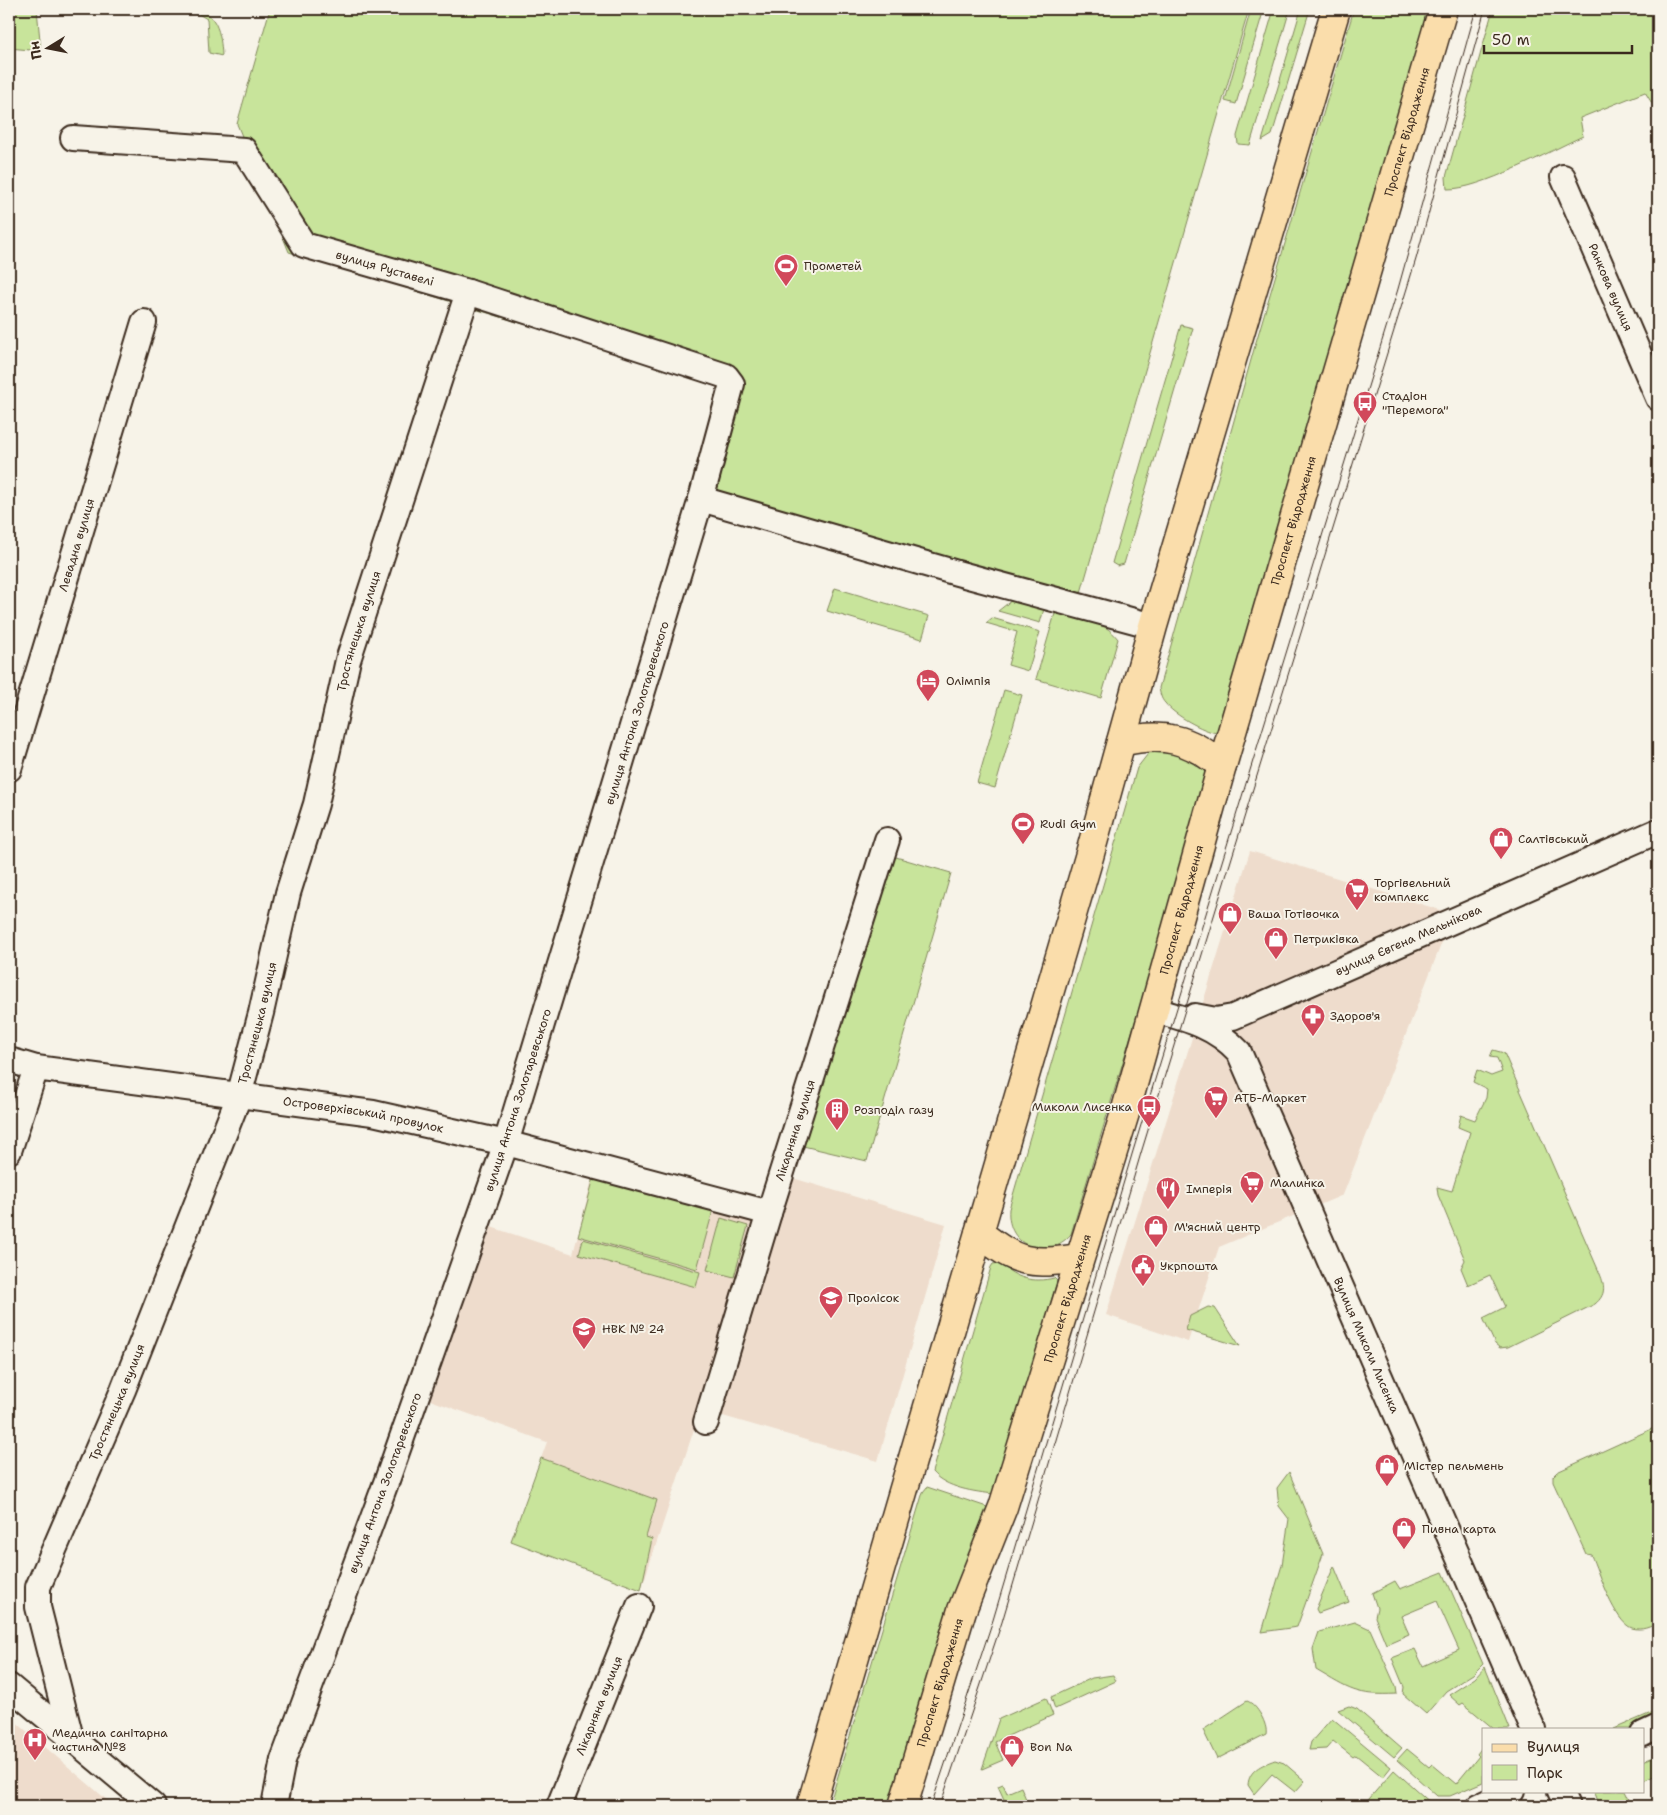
<svg xmlns="http://www.w3.org/2000/svg" width="1667" height="1815" font-family="'Shantell Sans',sans-serif">
<rect width="100%" height="100%" fill="#f7f3e8"/>
<filter id="ink" filterUnits="userSpaceOnUse"><feTurbulence type="fractalNoise" baseFrequency=".02" numOctaves="2"/><feDisplacementMap in="SourceGraphic" scale="10" xChannelSelector="R" yChannelSelector="G"/><feConvolveMatrix kernelMatrix="1 2 1 2 8 2 1 2 1" color-interpolation-filters="sRGB"/></filter>
<g filter="url(#ink)">
<g fill="#eedccc">
<polygon points="1250,851 1453,914 1343,1195 1219,1247 1188,1342 1106,1315"/>
<polygon points="594,1172 760,1219 737,1299 641,1590 511,1541 547,1442 430,1400 491,1227 573,1254"/>
<polygon points="786,1176 946,1224 878,1461 716,1414"/>
<polygon points="9,1716 114,1806 9,1806"/>
</g>
<g fill="#c8e49b" stroke="#82875c">
<polygon points="9,9 37,9 41,51 9,48"/>
<path d="M 190,9 C 217,9 221,34 222,56 L 209,53 L 207,19 Z"/>
<polygon points="270,9 1249,9 1080,596 715,492 738,403 716,383 289,252 237,124"/>
<polygon points="1251,9 1264,9 1236,104 1225,101"/>
<polygon points="1274,9 1290,9 1250,145 1238,144 1237,136"/>
<polygon points="1301,9 1310,9 1272,135 1262,141"/>
<path d="M 1354,9 L 1428,9 L 1217,733 C 1203,731 1174,715 1165,703 C 1161,699 1160,693 1159,688 L 1256,342 Z"/>
<path d="M 1493,9 L 1658,9 L 1658,113 L 1645,92 L 1580,118 L 1583,136 C 1550,151 1480,190 1447,189 L 1446,177 Z"/>
<polygon points="1181,325 1193,328 1124,564 1117,566 1112,563"/>
<polygon points="835,588 929,616 922,639 827,611"/>
<polygon points="1012,600 1044,609 1040,623 998,611"/>
<path d="M 1056,610 C 1078,617 1103,619 1118,639 L 1101,698 L 1036,679 Z"/>
<polygon points="992,618 1040,632 1028,671 1008,665 1017,632 986,623"/>
<polygon points="1004,690 1022,695 995,788 977,783"/>
<path d="M 1163,749 L 1201,761 L 1209,777 L 1071,1234 C 1048,1261 1006,1248 1009,1209 L 1137,768 L 1151,750 Z"/>
<polygon points="889,855 951,873 867,1161 803,1146 802,1131"/>
<path d="M 1493,1050 L 1504,1053 L 1600,1274 C 1605,1286 1606,1295 1595,1304 L 1508,1347 L 1500,1348 L 1495,1344 L 1483,1318 L 1505,1307 L 1490,1275 L 1468,1285 L 1461,1268 L 1465,1260 L 1438,1195 L 1437,1187 L 1452,1191 L 1470,1132 L 1458,1127 L 1461,1115 L 1475,1120 L 1486,1098 L 1487,1089 L 1473,1082 L 1477,1070 L 1491,1076 L 1502,1072 L 1497,1058 L 1490,1057 Z"/>
<polygon points="595,1174 714,1207 697,1269 578,1236"/>
<polygon points="721,1218 748,1226 734,1277 707,1270"/>
<polygon points="583,1239 700,1272 696,1287 579,1254"/>
<path d="M 1000,1263 C 1016,1279 1033,1283 1054,1278 L 1057,1281 L 995,1494 C 974,1492 946,1488 932,1472 L 991,1267 L 993,1264 Z"/>
<polygon points="1208,1307 1215,1308 1240,1346 1186,1330 1190,1316"/>
<path d="M 1658,1426 L 1658,1623 C 1650,1627 1642,1631 1632,1628 C 1615,1623 1598,1572 1591,1555 L 1586,1554 L 1553,1482 L 1553,1476 L 1557,1472 Z"/>
<polygon points="541,1458 657,1500 646,1537 652,1539 641,1590 511,1541"/>
<polygon points="1289,1472 1323,1554 1297,1627 1262,1632 1282,1565 1289,1519 1279,1506 1277,1488"/>
<polygon points="927,1487 987,1507 892,1806 829,1806 923,1492"/>
<polygon points="1334,1566 1349,1602 1318,1613 1316,1609"/>
<polygon points="1443,1572 1483,1664 1473,1674 1446,1691 1426,1714 1403,1694 1404,1687 1392,1658 1415,1649 1423,1666 1459,1650 1437,1601 1401,1616 1409,1634 1386,1644 1375,1617 1377,1608 1372,1593 1395,1581 1400,1589"/>
<path d="M 1355,1622 L 1370,1629 L 1396,1687 L 1397,1694 C 1356,1696 1350,1690 1316,1670 L 1313,1649 L 1319,1632 Z"/>
<polygon points="1485,1667 1510,1729 1494,1729 1463,1703 1460,1705 1449,1695 1475,1678"/>
<polygon points="1113,1675 1116,1681 1055,1709 1051,1697 1092,1678"/>
<polygon points="1046,1698 1053,1715 995,1742 1003,1760 982,1769 999,1719"/>
<path d="M 1247,1701 C 1257,1704 1268,1725 1266,1734 L 1217,1759 L 1203,1730 Z"/>
<polygon points="1349,1706 1357,1709 1402,1748 1394,1757 1338,1710"/>
<polygon points="1658,1710 1658,1718 1633,1729 1614,1729"/>
<polygon points="1332,1718 1391,1767 1383,1777 1356,1755 1353,1757 1333,1741 1326,1749 1309,1750 1311,1742"/>
<polygon points="1483,1746 1483,1782 1450,1796 1437,1796 1397,1760 1407,1749 1429,1767 1432,1764 1456,1784 1479,1756 1477,1754"/>
<polygon points="1658,1755 1658,1774 1643,1781 1643,1761"/>
<path d="M 1275,1760 L 1284,1763 L 1305,1781 L 1295,1792 L 1272,1774 L 1254,1794 L 1248,1785 C 1249,1770 1261,1765 1275,1760 Z"/>
<polygon points="1394,1770 1433,1805 1363,1806"/>
<polygon points="1003,1784 1007,1793 1021,1787 1026,1799 1007,1806 998,1786"/>
<polygon points="1594,1791 1625,1791 1632,1806 1600,1806"/>
</g>
<g fill="none" stroke-linecap="round" stroke-linejoin="round">
<defs>
<g id="minor">
<path id="s1" d="M 73,138 L 244,150 L 304,245 L 468,292 L 726,376 L 732,384 L 701,499 L 506,1143 L 387,1480 L 283,1760 L 274,1806"/>
<path id="s2" d="M 1563,177 L 1658,398"/>
<polyline points="701,499 957,573 1153,626"/>
<path id="s3" d="M 9,769 L 144,322"/>
<path id="s4" d="M 1154,1010 C 1187,1019 1215,1026 1239,1052 L 1533,1729"/>
<path id="s5" d="M 1195,1016 L 1216,1020 L 1233,1017 L 1658,831"/>
<polyline points="9,1060 36,1068"/>
<path id="s6" d="M 9,1151 L 36,1068 L 373,1113 L 506,1143 L 769,1213"/>
<path id="s7" d="M 706,1422 L 769,1213 L 887,840"/>
<polyline points="9,1686 153,1806"/>
<polyline points="1643,1734 1658,1727"/>
<path id="s8" d="M 71,1738 L 38,1607 L 38,1587 L 123,1390 L 239,1096 L 261,1013 L 288,893 L 316,804 L 348,660 L 468,292"/>
<polyline points="1560,1791 1567,1806"/>
<path id="s9" d="M 559,1806 L 639,1606"/>
<polyline points="1479,1806 1512,1791"/>
</g>
<g id="major">
<path d="M 1121,742 C 1162,732 1190,738 1222,766"/>
<path d="M 979,1233 C 1019,1264 1029,1265 1079,1258"/>
<polyline points="811,1806 1089,857 1153,626 1336,9"/>
<path id="s10" d="M 903,1806 L 962,1610 L 1003,1507 L 1125,1113 L 1222,766 L 1443,9"/>
</g>
</defs>
<use href="#minor" stroke="#3b2a1e" stroke-width="28"/>
<use href="#major" stroke="#3b2a1e" stroke-width="31"/>
<use href="#minor" stroke="#f7f3e8" stroke-width="24"/>
<use href="#major" stroke="#faddab" stroke-width="28"/>
<g stroke="#3b2a1e" stroke-width="1">
<polyline points="931,1806 993,1620 1133,1151 1398,289 1476,9"/>
<polyline points="940,1806 1002,1622 1141,1153 1416,259 1485,9"/>
</g>
</g>
</g>
<defs>
<symbol id="stadium-pin" viewBox="-11 -11 22 30"><path d="M0 17L-7.5 6A9.5 9.5 0 1 1 7.5 6Z" fill="#d1495b" stroke="#f7f3e8"/><path d="M0-5a6.5 5 0 1 0 0 10a6.5 5 0 1 0 0-10ZM-3.5-1.8h7v3.6h-7Z" fill="#fff"/></symbol>
<symbol id="bus-pin" viewBox="-11 -11 22 30"><path d="M0 17L-7.5 6A9.5 9.5 0 1 1 7.5 6Z" fill="#d1495b" stroke="#f7f3e8"/><path d="M-5-6H5V4H4V6H2V4H-2V6H-4V4H-5ZM-3.5-4V0h7V-4ZM-3.5 1.2v1.5H-2V1.2ZM2 1.2v1.5H3.5V1.2Z" fill="#fff"/></symbol>
<symbol id="hotel-pin" viewBox="-11 -11 22 30"><path d="M0 17L-7.5 6A9.5 9.5 0 1 1 7.5 6Z" fill="#d1495b" stroke="#f7f3e8"/><path d="M-6-4.5h1.5V1H6V5H4.5V3h-9V5H-6ZM-4 0a1.8 1.8 0 1 1 3.6 0ZM.5 0V-2.5h3Q6-2.5 6 0Z" fill="#fff"/></symbol>
<symbol id="shop-pin" viewBox="-11 -11 22 30"><path d="M0 17L-7.5 6A9.5 9.5 0 1 1 7.5 6Z" fill="#d1495b" stroke="#f7f3e8"/><path d="M-5-2.5h2.3a2.7 3.5 0 0 1 5.4 0H5L5.5 6h-11ZM-1.5-2.5h3a1.5 2.3 0 0 0-3 0Z" fill="#fff"/></symbol>
<symbol id="supermarket-pin" viewBox="-11 -11 22 30"><path d="M0 17L-7.5 6A9.5 9.5 0 1 1 7.5 6Z" fill="#d1495b" stroke="#f7f3e8"/><path d="M-6-5.5h2.5l.6 2H6L4.5 2H-2.5L-4.4-4H-6ZM-1.5 3.2a1.3 1.3 0 1 0 .1 0ZM3 3.2a1.3 1.3 0 1 0 .1 0Z" fill="#fff"/></symbol>
<symbol id="pharmacy-pin" viewBox="-11 -11 22 30"><path d="M0 17L-7.5 6A9.5 9.5 0 1 1 7.5 6Z" fill="#d1495b" stroke="#f7f3e8"/><path d="M-2-6h4v4h4v4h-4v4h-4v-4h-4v-4h4Z" fill="#fff"/></symbol>
<symbol id="building-pin" viewBox="-11 -11 22 30"><path d="M0 17L-7.5 6A9.5 9.5 0 1 1 7.5 6Z" fill="#d1495b" stroke="#f7f3e8"/><path d="M-4-6H4V6H1V3H-1V6H-4ZM-2.5-4.3h1.7v1.8h-1.7ZM.8-4.3h1.7v1.8H.8ZM-2.5-1h1.7V.8h-1.7ZM.8-1h1.7V.8H.8Z" fill="#fff"/></symbol>
<symbol id="restaurant-pin" viewBox="-11 -11 22 30"><path d="M0 17L-7.5 6A9.5 9.5 0 1 1 7.5 6Z" fill="#d1495b" stroke="#f7f3e8"/><path d="M-5-6h1v4h1v-4h1v4h1v-4h1v5L-1.5 .5V6h-2V.5L-5-1ZM5-6V6H3V1.5H1.5Q1.5-4 5-6Z" fill="#fff"/></symbol>
<symbol id="civic-pin" viewBox="-11 -11 22 30"><path d="M0 17L-7.5 6A9.5 9.5 0 1 1 7.5 6Z" fill="#d1495b" stroke="#f7f3e8"/><path d="M-.6-6.5H3V-4.5H.6V-3L4-1V1h2V6H-6V1h2V-1L-.6-3ZM-1.2 2.5V6h2.4V2.5Z" fill="#fff"/></symbol>
<symbol id="school-pin" viewBox="-11 -11 22 30"><path d="M0 17L-7.5 6A9.5 9.5 0 1 1 7.5 6Z" fill="#d1495b" stroke="#f7f3e8"/><path d="M0-5L7-2L0 1L-7-2ZM-4 1L0 2.5L4 1V4Q0 6-4 4Z" fill="#fff"/></symbol>
<symbol id="hospital-pin" viewBox="-11 -11 22 30"><path d="M0 17L-7.5 6A9.5 9.5 0 1 1 7.5 6Z" fill="#d1495b" stroke="#f7f3e8"/><path d="M-5-5h3v3.5h4V-5h3V5h-3V1.5h-4V5h-3Z" fill="#fff"/></symbol>
</defs>
<g fill-rule="evenodd">
<use href="#stadium-pin" x="772" y="252" width="28" height="38"/>
<use href="#bus-pin" x="1351" y="389" width="28" height="38"/>
<use href="#hotel-pin" x="914" y="667" width="28" height="38"/>
<use href="#stadium-pin" x="1009" y="810" width="28" height="38"/>
<use href="#shop-pin" x="1487" y="825" width="28" height="38"/>
<use href="#supermarket-pin" x="1343" y="876" width="28" height="38"/>
<use href="#shop-pin" x="1216" y="900" width="28" height="38"/>
<use href="#shop-pin" x="1262" y="925" width="28" height="38"/>
<use href="#pharmacy-pin" x="1299" y="1002" width="28" height="38"/>
<use href="#supermarket-pin" x="1202" y="1084" width="28" height="38"/>
<use href="#bus-pin" x="1135" y="1093" width="28" height="38"/>
<use href="#building-pin" x="823" y="1096" width="28" height="38"/>
<use href="#supermarket-pin" x="1238" y="1169" width="28" height="38"/>
<use href="#restaurant-pin" x="1154" y="1175" width="28" height="38"/>
<use href="#shop-pin" x="1142" y="1213" width="28" height="38"/>
<use href="#civic-pin" x="1129" y="1252" width="28" height="38"/>
<use href="#school-pin" x="817" y="1284" width="28" height="38"/>
<use href="#school-pin" x="570" y="1315" width="28" height="38"/>
<use href="#shop-pin" x="1373" y="1452" width="28" height="38"/>
<use href="#shop-pin" x="1390" y="1515" width="28" height="38"/>
<use href="#hospital-pin" x="21" y="1726" width="28" height="38"/>
<use href="#shop-pin" x="998" y="1733" width="28" height="38"/>
</g>
<g text-anchor="middle" dominant-baseline="central" stroke-width="4" stroke-linejoin="round" paint-order="stroke">
<g font-size="12" fill="#3b2a1e" stroke="#f7f3e8">
<text stroke="none"><textPath href="#s10" startOffset="1749">Проспект Відродження</textPath></text>
<text stroke="none"><textPath href="#s1" startOffset="368">вулиця Руставелі</textPath></text>
<text stroke="none"><textPath href="#s2" startOffset="120">Ранкова вулиця</textPath></text>
<text stroke="none"><textPath href="#s10" startOffset="1344">Проспект Відродження</textPath></text>
<text stroke="none"><textPath href="#s3" startOffset="234">Левадна вулиця</textPath></text>
<text stroke="none"><textPath href="#s8" startOffset="1166">Тростянецька вулиця</textPath></text>
<text transform="translate(637 713) rotate(-73)">вулиця Антона Золотаревського</text>
<text stroke="none"><textPath href="#s10" startOffset="939">Проспект Відродження</textPath></text>
<text stroke="none"><textPath href="#s5" startOffset="230">вулиця Євгена Мельнікова</textPath></text>
<text stroke="none"><textPath href="#s8" startOffset="761">Тростянецька вулиця</textPath></text>
<text transform="translate(518 1100) rotate(-72)">вулиця Антона Золотаревського</text>
<text stroke="none"><textPath href="#s6" startOffset="418">Островерхівський провулок</textPath></text>
<text stroke="none"><textPath href="#s7" startOffset="305">Лікарняна вулиця</textPath></text>
<text stroke="none"><textPath href="#s10" startOffset="534">Проспект Відродження</textPath></text>
<text stroke="none"><textPath href="#s4" startOffset="416">Вулиця Миколи Лисенка</textPath></text>
<text stroke="none"><textPath href="#s8" startOffset="356">Тростянецька вулиця</textPath></text>
<text transform="translate(385 1483) rotate(-70)">вулиця Антона Золотаревського</text>
<text stroke="none"><textPath href="#s10" startOffset="129">Проспект Відродження</textPath></text>
<text stroke="none"><textPath href="#s9" startOffset="108">Лікарняна вулиця</textPath></text>
</g>
<g font-size="12" fill="#3b2a1e" stroke="#f7f3e8" text-anchor="start">
<text x="804" y="266">Прометей</text>
<text x="1382" y="396">Стадіон<tspan x="1382" dy="14">"Перемога"</tspan></text>
<text x="946" y="681">Олімпія</text>
<text x="1040" y="824">Rudi Gym</text>
<text x="1518" y="839">Салтівський</text>
<text x="1374" y="883">Торгівельний<tspan x="1374" dy="14">комплекс</tspan></text>
<text x="1248" y="914">Ваша Готівочка</text>
<text x="1294" y="939">Петриківка</text>
<text x="1330" y="1016">Здоров'я</text>
<text x="1234" y="1098">АТБ-Маркет</text>
<text x="1132" y="1107" text-anchor="end">Миколи Лисенка</text>
<text x="854" y="1110">Розподіл газу</text>
<text x="1270" y="1183">Малинка</text>
<text x="1186" y="1189">Імперія</text>
<text x="1174" y="1227">М'ясний центр</text>
<text x="1160" y="1266">Укрпошта</text>
<text x="848" y="1298">Пролісок</text>
<text x="602" y="1329">НВК № 24</text>
<text x="1404" y="1466">Містер пельмень</text>
<text x="1422" y="1529">Пивна карта</text>
<text x="52" y="1733">Медична санітарна<tspan x="52" dy="14">частина №8</tspan></text>
<text x="1030" y="1747">Bon Na</text>
</g>
</g>
<rect width="1667" height="1815" fill="none" stroke="#f7f3e8" stroke-width="30"/>
<rect x="15" y="15" width="1637" height="1785" fill="none" stroke="#3b2a1e" stroke-width="2" filter="url(#ink)"/>
<rect x="1482" y="1728" width="162" height="65" fill="#f7f3e8" stroke="#aca397"/>
<rect x="1492" y="1744" width="25" height="8" fill="#faddab" stroke="#aca397"/>
<text x="1527" y="1752" font-size="15" fill="#3b2a1e">Вулиця</text>
<rect x="1492" y="1765" width="25" height="15" fill="#c8e49b" stroke="#aca397"/>
<text x="1527" y="1778" font-size="15" fill="#3b2a1e">Парк</text>
<g transform="translate(48 48) rotate(260)" stroke="#f7f3e8" stroke-width="4" paint-order="stroke">
<path d="M0-4L9 19L0 12L-9 19Z" fill="#3b2a1e"/>
<text y="-8" font-size="14" font-weight="bold" text-anchor="middle" fill="#3b2a1e">Пн</text>
</g>
<path d="M1484 45v8h148v-8" fill="none" stroke="#3b2a1e" stroke-width="2.5"/>
<text x="1492" y="45" font-size="15" fill="#3b2a1e" stroke="#f7f3e8" stroke-width="4" paint-order="stroke">50 m</text>
</svg>
